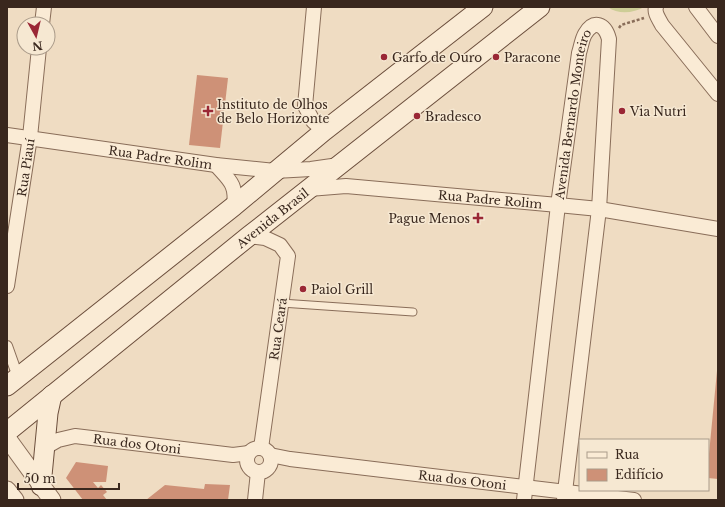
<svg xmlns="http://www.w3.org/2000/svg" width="725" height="507" font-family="'Libre Baskerville',serif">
<rect width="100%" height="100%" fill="#efdcc2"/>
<path fill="#cdcd96" d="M 608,7 L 644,7 C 634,13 618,15 608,7 Z"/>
<g fill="#ce9177">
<polygon points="197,75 228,78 220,148 189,145"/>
<polygon points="717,371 718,371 718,479 708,478 708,464"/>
<polygon points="76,462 108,466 106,482 93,482 98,488 101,485 107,492 103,495 107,500 83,500 66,478"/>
<polygon points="205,484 230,485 228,500 146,500 165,485 204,489"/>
</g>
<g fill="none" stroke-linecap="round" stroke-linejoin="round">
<defs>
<polyline id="service" points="281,303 413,312"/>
<polyline id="pedestrian" points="7,346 18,377"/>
<g id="minor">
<polyline points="314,7 305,106 313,121 324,131"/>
<path d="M 656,7 C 654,13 659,19 662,25 L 718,94"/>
<polyline points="696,7 718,36"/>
<polyline points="42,24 44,7"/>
<path id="s1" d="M 7,135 L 216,165 L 275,171 L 311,169 L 339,165"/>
<path d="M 216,165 C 229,180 237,184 234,206"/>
<path id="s2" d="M 309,189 L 346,186 L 558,205 L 599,209 L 718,229"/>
<polyline points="249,236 265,238 280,245 288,256 261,448"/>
<path id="s3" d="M 7,286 L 30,137 L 39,48"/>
<path id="s4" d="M 44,448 L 58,440 L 75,436 L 233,455 L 249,453"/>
<circle cx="259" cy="460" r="12"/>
<path id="s5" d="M 270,455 L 290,459 L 634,500"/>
<polyline points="255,500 258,472"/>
<path id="s6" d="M 524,500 L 558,205 L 579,53 C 581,47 582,39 585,34 C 594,19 605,24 609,39 L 599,209 L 564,500"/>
</g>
<g id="tertiary">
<polyline points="7,438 52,500"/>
<polyline points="7,490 15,500"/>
</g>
<g id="secondary">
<polyline points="7,386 234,206 324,131 483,7"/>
<path id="s7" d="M 7,432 L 249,236 L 540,7"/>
<polyline points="41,486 48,413 52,395"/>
</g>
</defs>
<use href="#service" stroke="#896d59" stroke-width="9"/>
<use href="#pedestrian" stroke="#896d59" stroke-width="12"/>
<use href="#minor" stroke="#896d59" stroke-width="16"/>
<use href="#tertiary" stroke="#896d59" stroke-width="19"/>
<use href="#secondary" stroke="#6b4e3c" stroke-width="21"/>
<polyline stroke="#896d59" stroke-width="2.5" stroke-dasharray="3 2" stroke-linecap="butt" points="619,28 621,25 644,18"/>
<use href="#service" stroke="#faebd5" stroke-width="7"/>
<use href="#pedestrian" stroke="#faebd5" stroke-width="10"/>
<use href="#minor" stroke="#faebd5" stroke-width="14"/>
<use href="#tertiary" stroke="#faebd5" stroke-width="17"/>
<use href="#secondary" stroke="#faebd5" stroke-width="19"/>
</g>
<g fill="#9a2735" stroke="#f6e8d2" stroke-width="1.5">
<circle cx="384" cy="57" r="4"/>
<circle cx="496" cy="57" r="4"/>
<path d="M206 105h4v4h4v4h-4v4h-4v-4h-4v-4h4z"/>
<circle cx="622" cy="111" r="4"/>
<circle cx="417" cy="116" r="4"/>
<path d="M476 212h4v4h4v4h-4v4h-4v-4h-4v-4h4z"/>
<circle cx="303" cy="289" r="4"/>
</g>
<g text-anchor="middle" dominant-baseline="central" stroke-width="3" stroke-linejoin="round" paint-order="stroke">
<g font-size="12" fill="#39271d" stroke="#f6e8d2" text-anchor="start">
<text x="392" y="57">Garfo de Ouro</text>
<text x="504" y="57">Paracone</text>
<text x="217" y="104">Instituto de Olhos<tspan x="217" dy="14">de Belo Horizonte</tspan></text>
<text x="630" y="111">Via Nutri</text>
<text x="425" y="116">Bradesco</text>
<text x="470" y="218" text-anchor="end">Pague Menos</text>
<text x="311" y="289">Paiol Grill</text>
</g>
<g font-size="12" fill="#39271d" stroke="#f6e8d2">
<text stroke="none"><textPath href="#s6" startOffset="389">Avenida Bernardo Monteiro</textPath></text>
<text stroke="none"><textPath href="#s1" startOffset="155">Rua Padre Rolim</textPath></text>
<text stroke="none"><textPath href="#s3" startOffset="120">Rua Piauí</textPath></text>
<text stroke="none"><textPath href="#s2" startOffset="182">Rua Padre Rolim</textPath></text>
<text stroke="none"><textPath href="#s7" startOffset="341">Avenida Brasil</textPath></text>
<text transform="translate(278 329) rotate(-82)">Rua Ceará</text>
<text stroke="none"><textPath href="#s4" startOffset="96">Rua dos Otoni</textPath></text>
<text stroke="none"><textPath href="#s5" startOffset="194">Rua dos Otoni</textPath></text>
</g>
</g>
<rect width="725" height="507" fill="none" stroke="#39271d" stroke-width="16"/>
<rect x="579" y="439" width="130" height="52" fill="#f6e8d2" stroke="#aa9b8a"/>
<rect x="587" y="452" width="20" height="6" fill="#faebd5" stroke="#aa9b8a"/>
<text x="615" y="459" font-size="12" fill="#39271d">Rua</text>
<rect x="587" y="469" width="20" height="12" fill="#ce9177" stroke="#aa9b8a"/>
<text x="615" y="479" font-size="12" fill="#39271d">Edifício</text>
<g transform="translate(36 36) rotate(172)"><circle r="19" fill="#f6e8d2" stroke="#aa9b8a"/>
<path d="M0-3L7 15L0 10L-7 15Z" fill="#9a2735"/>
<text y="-6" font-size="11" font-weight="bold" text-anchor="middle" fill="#39271d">N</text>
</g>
<path d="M18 483v6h101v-6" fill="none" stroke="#39271d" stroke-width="2"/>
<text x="24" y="483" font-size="12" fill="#39271d" stroke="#f6e8d2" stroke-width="3" paint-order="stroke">50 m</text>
</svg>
